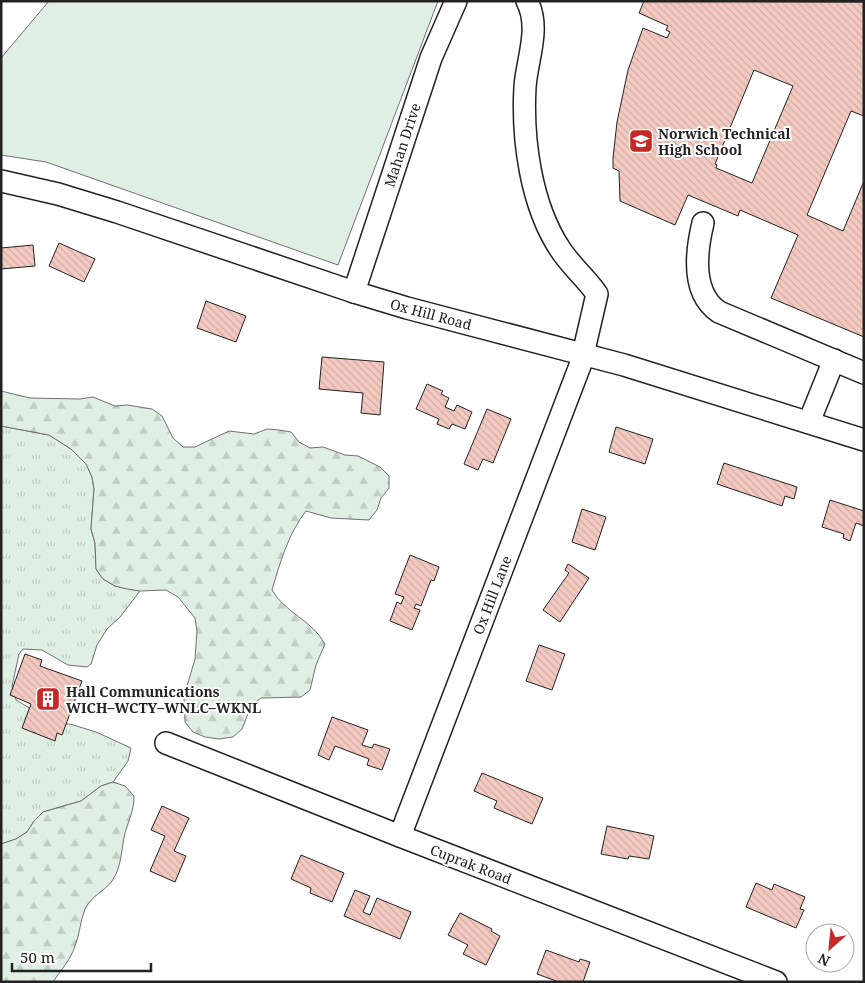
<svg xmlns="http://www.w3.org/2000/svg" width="865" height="983" font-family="'Noto Serif',serif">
<defs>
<pattern id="grass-tufts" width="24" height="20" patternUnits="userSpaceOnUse" patternTransform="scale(1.25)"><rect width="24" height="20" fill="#e0efe3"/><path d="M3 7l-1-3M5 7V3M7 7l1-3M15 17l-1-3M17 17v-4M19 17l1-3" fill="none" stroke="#c0cdc2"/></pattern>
<pattern id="forest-firs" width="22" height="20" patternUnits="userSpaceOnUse" patternTransform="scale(1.25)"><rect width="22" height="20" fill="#e0efe3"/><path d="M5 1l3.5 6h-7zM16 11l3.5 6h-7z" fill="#c0cdc2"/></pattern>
<pattern id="building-back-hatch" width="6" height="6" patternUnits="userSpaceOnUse" patternTransform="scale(1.25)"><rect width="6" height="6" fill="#f3c9c0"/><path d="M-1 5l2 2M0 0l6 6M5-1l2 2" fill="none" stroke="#d0aca5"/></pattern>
</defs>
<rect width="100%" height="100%" fill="#fff"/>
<polygon fill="url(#grass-tufts)" stroke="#6f6f6f" points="1,426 49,435 71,449 86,464 92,477 94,489 91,529 95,543 96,569 103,579 115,586 140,591 120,617 107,629 97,645 91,664 87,667 68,665 42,650 23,649 19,654 12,686 16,700 33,710 50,725 70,724 96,732 131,748 128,761 113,782 101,786 81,801 43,812 34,821 27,832 16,839 1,844"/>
<g fill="url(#forest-firs)" stroke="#6f6f6f">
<path d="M 1,391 L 30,398 L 80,399 L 93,397 L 115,406 L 127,405 L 152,409 L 162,416 L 173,438 L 183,447 L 195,447 L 229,431 L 254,434 L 267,429 L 279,430 L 291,432 L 299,442 L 310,448 L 323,447 L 345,455 L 358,456 L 380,467 L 389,476 L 389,488 L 381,498 L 377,510 L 369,520 L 331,518 L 306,511 C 288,534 280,563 272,590 C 285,613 312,620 325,644 L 316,665 L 310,690 L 301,697 L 261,698 L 251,706 L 242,729 L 233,737 L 219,739 L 205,737 L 193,732 L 185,722 L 184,696 L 195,659 L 197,631 L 195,618 L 178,597 L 166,590 L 140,591 L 127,589 L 115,586 L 103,579 L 96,569 L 95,543 L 91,529 L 94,489 L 92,477 L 86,464 L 71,449 L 49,435 L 1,426 Z"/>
<path d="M 113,782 L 125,786 L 134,796 C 134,811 129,819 125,833 C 121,849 122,867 112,881 C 104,892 93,894 85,909 C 80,921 80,934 75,946 C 71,959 61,970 53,982 L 1,982 L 1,844 L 16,839 L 27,832 L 34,821 L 43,812 L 81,801 L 101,786 Z"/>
</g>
<polygon fill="#e0efe3" stroke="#6f6f6f" points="49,1 438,1 338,265 46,162 1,155 1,58"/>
<g fill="url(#building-back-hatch)" stroke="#222" fill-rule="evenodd">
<path d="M 644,1 L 864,2 L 864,116 L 851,111 L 807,215 L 843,231 L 864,181 L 864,337 L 771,298 L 798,235 L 740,210 L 738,216 L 688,195 L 675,225 L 620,201 L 619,171 L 613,168 L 613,158 L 617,122 L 628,70 L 643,28 L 667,38 L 670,32 L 666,30 L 668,26 L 639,13 ZM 754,70 L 793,86 L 752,183 L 716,168 L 717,165 L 715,164 Z"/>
<polygon points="59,243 95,259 84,282 49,266"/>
<polygon points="33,245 35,266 1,269 1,248"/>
<polygon points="206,301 246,316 236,342 197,328"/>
<polygon points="322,357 384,362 380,415 361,413 363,393 319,389"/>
<polygon points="427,384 443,391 441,394 449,398 445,407 454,411 457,405 472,412 465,429 452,424 449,429 437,424 439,419 416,409"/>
<polygon points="487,409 511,419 493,463 483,459 478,470 464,464"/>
<polygon points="616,427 653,439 645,464 609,452"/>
<polygon points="724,463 797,487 794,499 785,496 782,506 717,484"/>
<polygon points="830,500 864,511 864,526 856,523 850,541 843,538 844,534 822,527"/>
<polygon points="582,509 606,517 595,550 572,542"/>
<polygon points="410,555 439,567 434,581 431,580 421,606 416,604 414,608 420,610 412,630 390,621 397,602 401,604 404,597 395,594"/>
<polygon points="568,564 589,578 560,622 543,610 569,573 565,570"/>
<polygon points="539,645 565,654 552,690 526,681"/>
<polygon points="25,654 42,660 40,666 82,681 62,735 57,733 55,741 22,728 31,704 10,695"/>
<polygon points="332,717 368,730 362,745 372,748 374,744 390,749 382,770 367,765 369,759 335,746 329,760 318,755"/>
<polygon points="482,773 543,798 532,824 494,808 497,801 474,791"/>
<polygon points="162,806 189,818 174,851 186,856 175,882 150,871 165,836 151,830"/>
<polygon points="607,826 654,836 649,859 629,856 628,859 601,854"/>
<polygon points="301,855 344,873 332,902 310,893 311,888 291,879"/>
<polygon points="756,883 772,890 774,884 805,897 800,909 804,910 796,928 746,907"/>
<polygon points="355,890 370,896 363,912 370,915 377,898 411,912 400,939 344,916"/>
<polygon points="460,913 492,929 491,931 500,936 486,965 463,954 468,945 448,935"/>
<polygon points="546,950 579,962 580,959 590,962 583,982 559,982 537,974"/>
</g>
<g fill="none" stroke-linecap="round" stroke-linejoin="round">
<defs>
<g id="minor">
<polyline points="1,181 58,194 117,212 354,292 407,308 624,365 864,440"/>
<path d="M 703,223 C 696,252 691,293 719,312 L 864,373"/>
<polyline points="354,292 431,58 456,1"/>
<polyline points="809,422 834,360"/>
<polyline points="166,743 400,836 776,982"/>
<path d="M 400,836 L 581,363 L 597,294 C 586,278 571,266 560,249 C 531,205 522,140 525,87 C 527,59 541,28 527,1"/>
</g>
</defs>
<use href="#minor" stroke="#222" stroke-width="24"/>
<use href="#minor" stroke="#fff" stroke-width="21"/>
</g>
<defs>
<symbol id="school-square" viewBox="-11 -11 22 22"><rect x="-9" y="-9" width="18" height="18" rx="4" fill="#c62828" stroke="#fff"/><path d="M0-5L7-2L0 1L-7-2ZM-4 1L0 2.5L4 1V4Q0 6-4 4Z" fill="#fff"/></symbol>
<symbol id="building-square" viewBox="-11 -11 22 22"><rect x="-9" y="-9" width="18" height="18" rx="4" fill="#c62828" stroke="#fff"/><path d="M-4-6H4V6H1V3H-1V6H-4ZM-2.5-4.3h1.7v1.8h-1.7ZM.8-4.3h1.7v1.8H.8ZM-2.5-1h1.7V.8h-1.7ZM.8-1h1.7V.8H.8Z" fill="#fff"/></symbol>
</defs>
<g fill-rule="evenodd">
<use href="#school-square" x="627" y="127" width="28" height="28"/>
<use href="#building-square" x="34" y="685" width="28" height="28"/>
</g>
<g text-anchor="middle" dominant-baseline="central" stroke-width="4" stroke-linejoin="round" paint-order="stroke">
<g font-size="14" font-weight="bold" fill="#222" stroke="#fff" text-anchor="start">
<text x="658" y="133">Norwich Technical<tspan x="658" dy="16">High School</tspan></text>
<text x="66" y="691">Hall Communications<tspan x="66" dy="16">WICH–WCTY–WNLC–WKNL</tspan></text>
</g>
<g font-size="14" fill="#222" stroke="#fff">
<text transform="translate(402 145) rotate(-72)">Mahan Drive</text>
<text transform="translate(431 314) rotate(15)">Ox Hill Road</text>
<text transform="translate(492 595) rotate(-69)">Ox Hill Lane</text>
<text transform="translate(471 864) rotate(21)">Cuprak Road</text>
</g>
</g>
<rect width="865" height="983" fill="none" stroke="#222222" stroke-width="5"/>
<g transform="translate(830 948) rotate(207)"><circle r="24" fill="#ffffff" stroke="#a7a7a7"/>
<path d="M0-4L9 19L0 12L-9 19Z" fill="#c62828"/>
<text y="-8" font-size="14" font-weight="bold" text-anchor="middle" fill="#222222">N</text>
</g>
<path d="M12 963v8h139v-8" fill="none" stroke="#222222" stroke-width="2.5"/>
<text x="20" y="963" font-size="15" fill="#222222" stroke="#ffffff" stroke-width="4" paint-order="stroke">50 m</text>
</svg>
